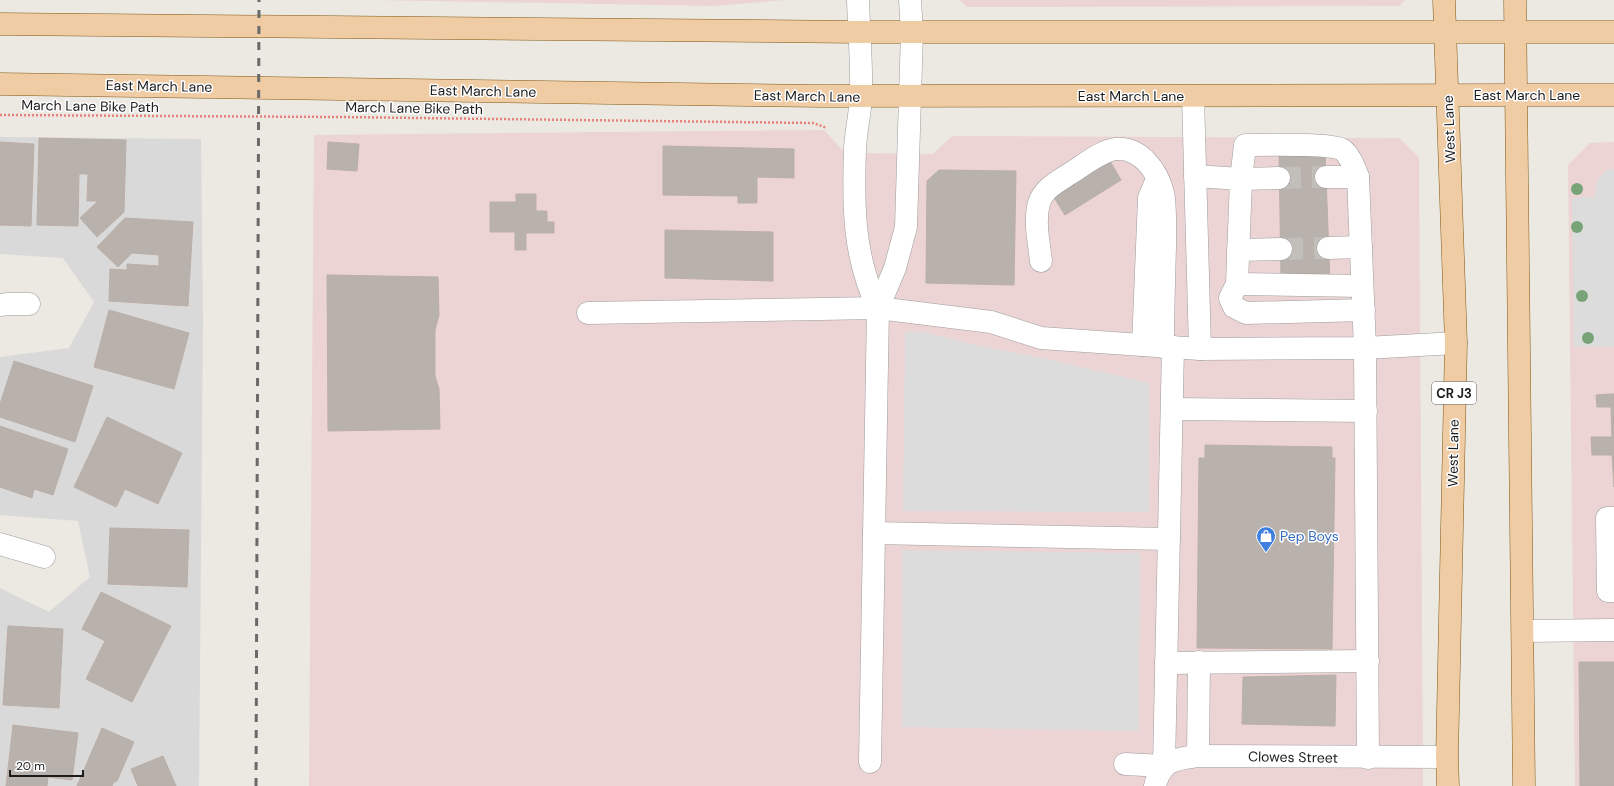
<svg xmlns="http://www.w3.org/2000/svg" width="1614" height="786" font-family="'DM Sans',sans-serif">
<rect width="100%" height="100%" fill="#ece8e2"/>
<polygon fill="#dad9d9" points="0,137 201,139 203,320 199,786 0,786 0,588 49,612 90,577 78,521 0,515 0,357 69,348 94,302 63,258 0,254"/>
<g fill="#ebd4d3">
<polygon points="376,0 785,0 713,6"/>
<polygon points="960,0 1405,0 1399,6 967,7"/>
<polygon points="824,130 845,153 933,154 952,136 1399,138 1419,157 1423,786 309,786 314,135"/>
<polygon points="1614,142 1614,786 1575,786 1568,165 1590,143"/>
</g>
<g fill="#dcdcdc">
<polygon points="1614,169 1614,347 1574,347 1572,198 1594,197 1597,181 1606,170"/>
<polygon points="905,332 923,332 980,346 1047,359 1149,383 1149,512 903,511"/>
<polygon points="902,550 1140,553 1139,731 902,727"/>
</g>
<g fill="#b8b1ac" stroke="#bbafa7">
<polygon points="39,138 126,140 124,212 97,237 80,218 98,201 87,201 88,174 79,174 78,226 37,225"/>
<polygon points="0,142 34,144 31,226 0,225"/>
<polygon points="328,142 359,144 357,171 327,169"/>
<polygon points="663,146 794,149 794,178 757,177 757,203 738,203 738,196 663,195"/>
<polygon points="1325,151 1330,281 1281,280 1279,152"/>
<polygon points="1110,161 1121,180 1065,215 1053,196"/>
<polygon points="939,170 1016,171 1014,285 926,283 927,181"/>
<polygon points="516,194 536,194 536,211 547,211 547,222 554,222 554,233 526,233 526,250 515,250 515,232 490,232 490,202 516,202"/>
<polygon points="125,218 193,222 188,306 109,301 110,269 127,270 127,264 159,266 159,255 132,253 118,267 97,247"/>
<polygon points="665,230 773,232 773,281 665,278"/>
<polygon points="327,275 438,277 439,315 435,330 435,376 439,389 440,429 328,431"/>
<polygon points="109,310 189,333 174,389 94,367"/>
<polygon points="14,361 93,386 75,442 0,417 0,404"/>
<polygon points="1611,394 1614,394 1614,487 1612,455 1592,455 1591,437 1612,437 1611,407 1597,407 1596,395"/>
<polygon points="107,417 182,453 158,504 125,489 116,507 74,487"/>
<polygon points="0,426 68,449 53,495 34,489 32,498 0,487"/>
<polygon points="1205,445 1332,447 1332,458 1335,458 1332,649 1197,648 1199,458 1205,458"/>
<polygon points="110,528 189,530 187,587 108,584"/>
<polygon points="101,592 171,626 132,702 86,679 105,641 82,629"/>
<polygon points="8,626 63,629 59,708 3,705"/>
<polygon points="1579,662 1614,662 1614,786 1580,786"/>
<polygon points="1336,675 1335,726 1242,724 1243,677"/>
<polygon points="13,725 78,733 72,780 48,777 47,786 6,786"/>
<polygon points="102,728 134,742 117,781 114,782 112,786 77,786"/>
<polygon points="163,756 176,786 138,786 131,769"/>
</g>
<g fill="none" stroke-linecap="round" stroke-linejoin="round">
<g stroke="#c2bfba" stroke-width="22" stroke-dasharray="22 11" stroke-linecap="butt">
<polyline points="1279,178 1326,177"/>
<polyline points="1281,249 1328,248"/>
</g>
<defs>
<g id="minor">
<path d="M 858,0 C 859,32 862,65 861,97 C 860,114 856,131 855,148 C 853,205 853,256 878,308"/>
<polyline points="1193,96 1200,349 1365,348 1456,343"/>
<polyline points="1195,176 1241,179 1237,284 1230,298 1234,307 1246,313 1364,310"/>
<polyline points="1326,177 1358,177"/>
<path d="M 1279,178 L 1241,179 L 1245,145 C 1260,145 1335,143 1343,150 C 1351,157 1354,167 1358,177 L 1365,348 L 1368,758"/>
<polyline points="1328,248 1361,247"/>
<polyline points="1238,250 1281,249"/>
<path d="M 1041,261 C 1039,243 1034,221 1039,203 C 1044,187 1061,180 1074,171 C 1085,164 1103,150 1116,149 C 1141,147 1158,172 1163,193 C 1166,205 1165,234 1165,247 C 1164,281 1163,314 1163,347"/>
<polyline points="1237,284 1362,286"/>
<polyline points="0,305 8,304 29,304"/>
<polyline points="588,313 878,308 991,322 1041,338 1200,349"/>
<polyline points="1143,345 1149,198 1157,179"/>
<polyline points="1172,409 1366,411"/>
<polyline points="1614,518 1607,518 1608,591 1614,591"/>
<polyline points="874,533 1169,539"/>
<polyline points="0,544 44,557"/>
<polyline points="1523,631 1614,630"/>
<polyline points="1166,663 1368,661"/>
<polyline points="1198,756 1199,662"/>
<polyline points="870,762 878,308 895,268 906,227 912,32 910,0"/>
<polyline points="1125,764 1164,766 1173,347"/>
<path d="M 1155,786 C 1161,760 1175,759 1198,756 L 1447,757"/>
</g>
<g id="major">
<polyline points="1444,0 1456,343 1447,757 1448,786"/>
<polyline points="1515,0 1524,786"/>
<polyline points="0,24 859,32 1614,32"/>
<polyline points="0,84 821,96 1614,95"/>
</g>
</defs>
<use href="#minor" stroke="#9d9d9d" stroke-width="23"/>
<use href="#major" stroke="#815912" stroke-width="23"/>
<polyline stroke="#e78078" stroke-width="2.5" stroke-dasharray="2 2" stroke-linecap="butt" points="0,115 339,117 813,123 827,128"/>
<use href="#minor" stroke="#fff" stroke-width="22"/>
<use href="#major" stroke="#efcca4" stroke-width="22"/>
<polyline stroke="#6a6a6a" stroke-width="3" stroke-dasharray="8 8" stroke-linecap="butt" points="256,786 259,0"/>
</g>
<g fill="#78a376">
<circle cx="1577" cy="189" r="6"/>
<circle cx="1577" cy="227" r="6"/>
<circle cx="1582" cy="296" r="6"/>
<circle cx="1588" cy="338" r="6"/>
</g>
<defs>
<symbol id="shop-pin" viewBox="-11 -11 22 30"><path d="M0 17L-7.5 6A9.5 9.5 0 1 1 7.5 6Z" fill="#3f7fe0" stroke="#fff"/><path d="M-5-2.5h2.3a2.7 3.5 0 0 1 5.4 0H5L5.5 6h-11ZM-1.5-2.5h3a1.5 2.3 0 0 0-3 0Z" fill="#fff"/></symbol>
</defs>
<g fill-rule="evenodd">
<use href="#shop-pin" x="1255" y="525" width="22" height="30"/>
</g>
<g text-anchor="middle" dominant-baseline="central" stroke-width="3" stroke-linejoin="round" paint-order="stroke">
<rect fill="#fff" stroke="#606060" stroke-width="1" x="1432" y="382" width="44" height="22" rx="3"/>
<g font-size="13" font-weight="bold" fill="#1c1c1c">
<text x="1454" y="393">CR J3</text>
</g>
<g font-size="14" fill="#1c1c1c" stroke="#fff">
<text transform="translate(159 86) rotate(1)">East March Lane</text>
<text transform="translate(483 91) rotate(1)">East March Lane</text>
<text x="1527" y="95">East March Lane</text>
<text transform="translate(807 96) rotate(1)">East March Lane</text>
<text x="1131" y="96">East March Lane</text>
<text transform="translate(90 106) rotate(1)">March Lane Bike Path</text>
<text transform="translate(414 108) rotate(1)">March Lane Bike Path</text>
<text transform="translate(1449 129) rotate(-92)">West Lane</text>
<text transform="translate(1453 453) rotate(-89)">West Lane</text>
<text transform="translate(1293 757) rotate(1)">Clowes Street</text>
</g>
<g font-size="14" fill="#366cbe" stroke="#fff" text-anchor="start">
<text x="1280" y="536">Pep Boys</text>
</g>
</g>
<path d="M10 770v6h73v-6" fill="none" stroke="#1c1c1c" stroke-width="2"/>
<text x="16" y="770" font-size="12" fill="#1c1c1c" stroke="#ffffff" stroke-width="3" paint-order="stroke">20 m</text>
</svg>
